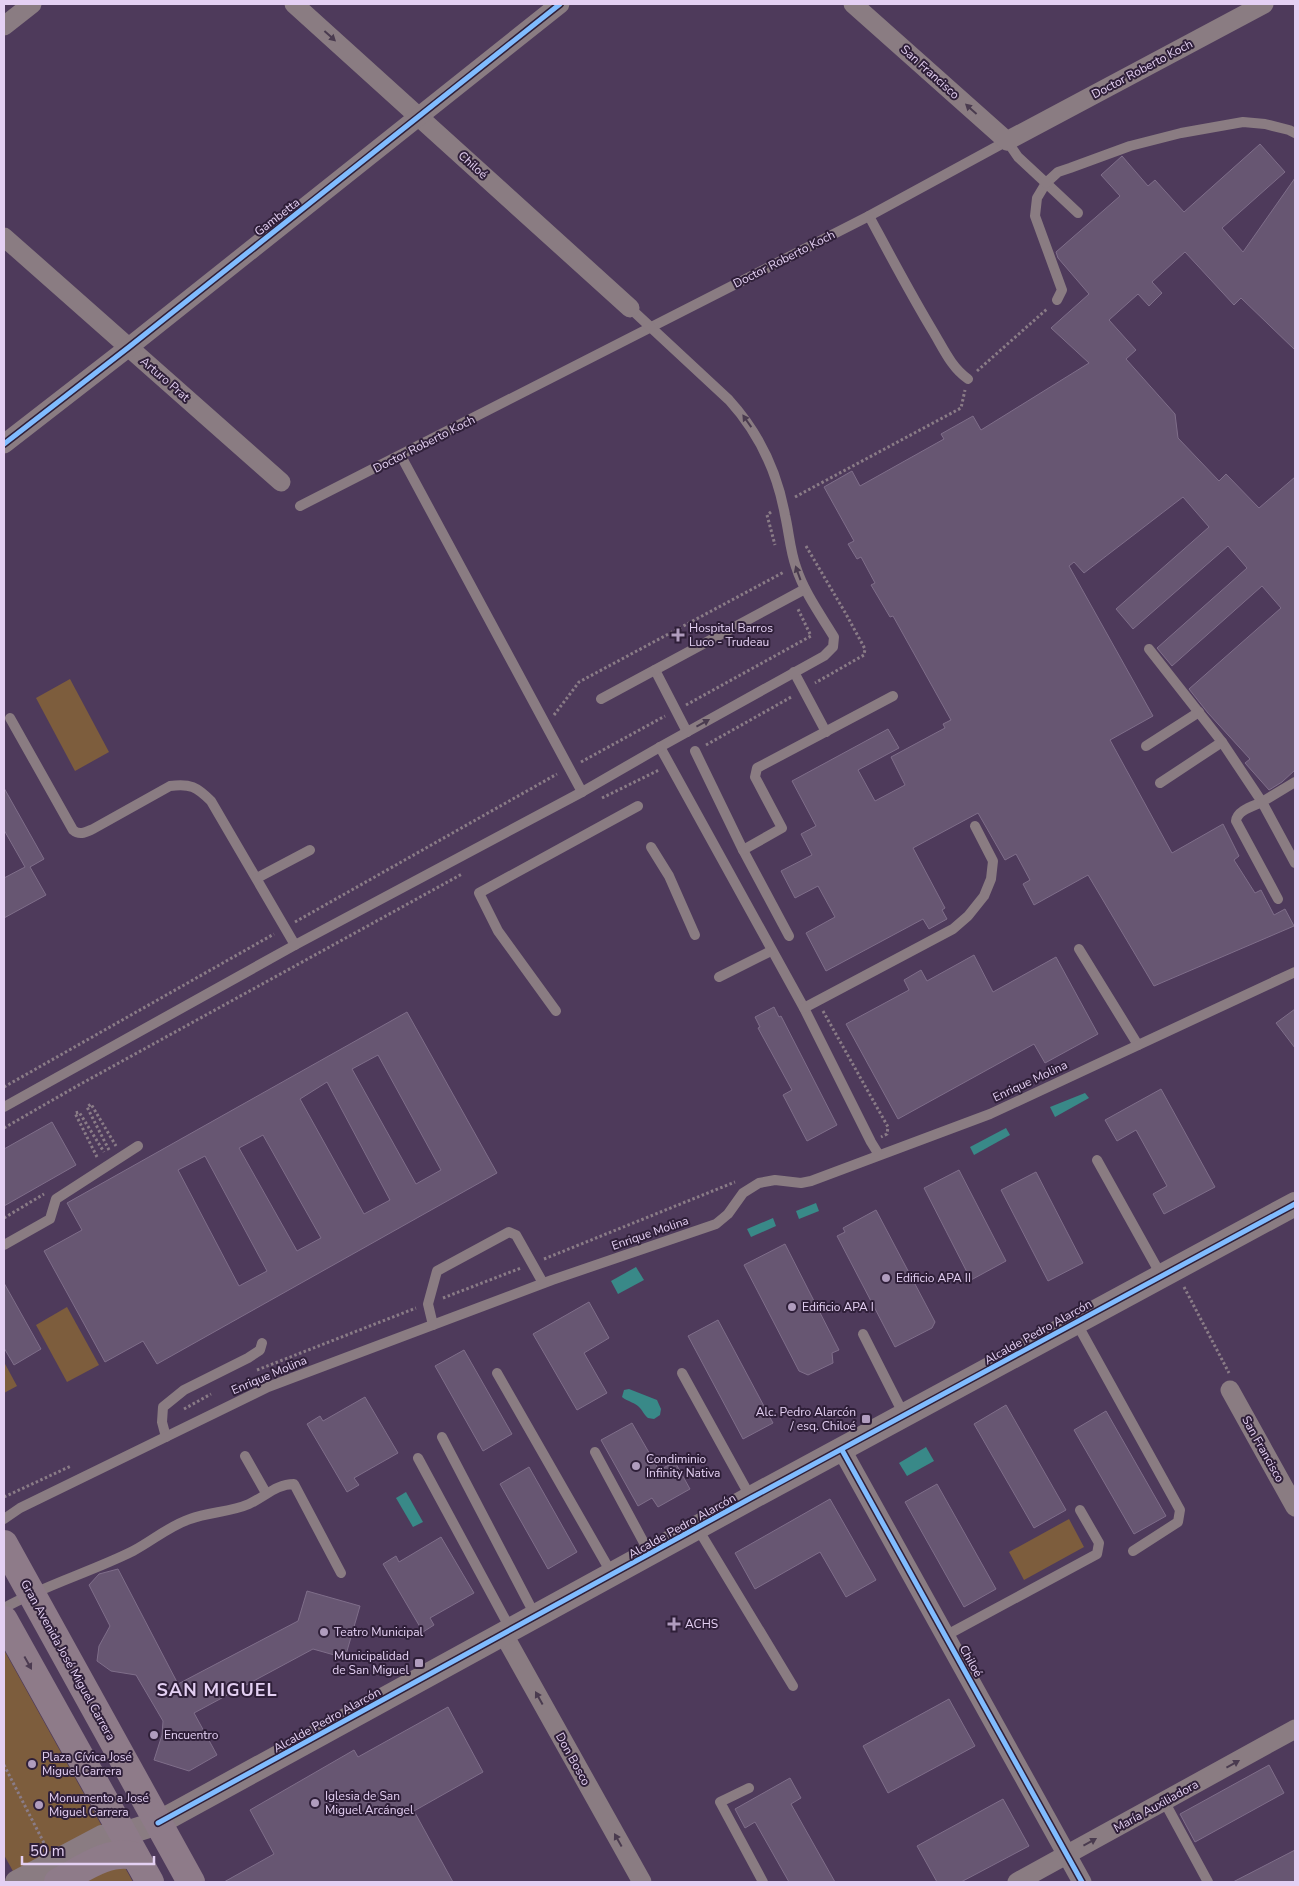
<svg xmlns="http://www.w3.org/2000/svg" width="1299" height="1886" font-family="'Nunito Sans',sans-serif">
<rect width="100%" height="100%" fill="#4e3a5b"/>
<g fill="#7d5d3d">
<polygon points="70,679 109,752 75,771 36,698"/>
<polygon points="67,1307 99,1365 67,1382 36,1325"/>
<polygon points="4,1362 17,1386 4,1393"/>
<polygon points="1069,1519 1084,1547 1024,1580 1009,1552"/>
<polygon points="4,1650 133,1882 19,1882 4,1855"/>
</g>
<g fill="#398988">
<polygon points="1085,1093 1089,1098 1055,1117 1050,1107"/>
<polygon points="1006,1128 1010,1135 974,1155 970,1147"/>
<polygon points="816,1203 819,1211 799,1219 796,1211"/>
<polygon points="773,1218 776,1226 751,1237 747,1229"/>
<polygon points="636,1267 644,1280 618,1294 611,1281"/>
<path d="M 629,1389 L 657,1400 L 661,1409 L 660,1415 L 654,1419 L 648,1418 C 644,1415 643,1411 640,1408 C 635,1402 628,1402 622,1397 L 624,1390 Z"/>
<polygon points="926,1447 934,1461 907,1476 899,1463"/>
<polygon points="406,1492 423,1522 413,1527 396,1498"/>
</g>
<g fill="#675672" stroke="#7f6e8a" fill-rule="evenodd">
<polygon points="1260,144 1285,172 1222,228 1243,252 1295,178 1295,350 1241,298 1234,305 1185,252 1152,282 1162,293 1149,306 1138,294 1109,320 1136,350 1126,359 1175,414 1178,438 1219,481 1226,474 1259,508 1295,477 1295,770 1282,782 1269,790 1245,763 1250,759 1208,713 1189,689 1281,608 1262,586 1172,666 1157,648 1247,568 1228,546 1133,629 1116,609 1209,527 1183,497 1084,573 1074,562 1069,566 1153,716 1110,740 1172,853 1223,824 1239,856 1234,860 1255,893 1261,890 1274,915 1285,909 1294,926 1154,986 1088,875 1034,905 1023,884 1030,880 1016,854 1005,860 978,813 913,848 945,908 942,910 947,919 929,929 923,919 826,971 806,933 835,917 818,886 795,898 781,871 812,855 801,834 816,826 792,781 888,729 899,748 858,770 875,801 905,785 891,757 945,728 943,724 951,720 893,616 890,617 871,585 875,583 861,557 857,559 848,544 854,541 824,487 852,471 860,486 944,439 941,434 973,416 981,430 1089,363 1051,328 1089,294 1058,258 1056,252 1120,196 1101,175 1122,156 1148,186 1155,180 1184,212"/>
<polygon points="4,788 44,859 30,867 46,895 4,918 4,878 25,867 4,830"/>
<polygon points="974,955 993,992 1056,957 1098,1034 1045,1063 1034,1044 898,1119 846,1024 909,990 904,980 921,970 927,981"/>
<polygon points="774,1007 779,1017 781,1016 837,1125 807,1141 783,1095 792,1090 758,1028 760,1027 755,1017"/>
<polygon points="1295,1009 1295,1048 1276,1023"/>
<path d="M 407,1012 L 497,1173 L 157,1364 L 143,1341 L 105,1362 L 44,1251 L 82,1230 L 67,1203 ZM 378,1055 L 441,1170 L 416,1184 L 352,1069 ZM 327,1082 L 390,1200 L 364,1214 L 300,1099 ZM 263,1135 L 321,1238 L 297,1251 L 239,1148 ZM 205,1156 L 267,1271 L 239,1286 L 178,1170 Z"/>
<polygon points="1161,1089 1215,1187 1164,1214 1153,1194 1167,1186 1136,1130 1117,1141 1105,1120"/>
<polygon points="52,1122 76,1165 4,1206 4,1149"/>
<polygon points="959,1170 1006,1261 971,1280 924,1188"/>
<polygon points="1036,1172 1083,1263 1048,1281 1001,1190"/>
<polygon points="876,1210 935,1322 932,1328 895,1347 837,1236 845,1232 843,1228"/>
<polygon points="785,1244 839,1350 832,1353 833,1363 808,1375 799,1371 744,1265"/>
<polygon points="4,1283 41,1349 14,1365 4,1348"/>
<polygon points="589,1302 609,1338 584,1353 607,1393 577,1410 533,1334"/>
<polygon points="718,1320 773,1423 743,1439 688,1336"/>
<polygon points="464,1350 512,1434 483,1451 435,1366"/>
<polygon points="365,1397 398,1453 354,1478 359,1485 347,1492 307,1424 320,1416 323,1421"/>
<polygon points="1006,1405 1066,1510 1034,1528 974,1424"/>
<polygon points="1106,1411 1166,1516 1134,1534 1074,1430"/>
<polygon points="632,1423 659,1470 675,1462 690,1489 658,1507 652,1498 638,1506 601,1440"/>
<polygon points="529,1467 577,1552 548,1569 500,1484"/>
<polygon points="937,1484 996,1589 964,1607 905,1502"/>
<polygon points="830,1499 876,1580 846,1597 820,1552 755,1589 735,1553"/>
<polygon points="441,1537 474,1593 430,1618 434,1625 423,1632 383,1564 396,1556 399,1562"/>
<polygon points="118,1569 178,1684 298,1621 307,1591 360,1606 345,1658 313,1649 194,1713 217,1755 189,1771 154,1760 162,1735 163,1721 136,1675 111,1671 97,1661 99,1646 110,1626 89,1585 99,1574"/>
<polygon points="949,1699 975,1746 888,1793 863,1746"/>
<polygon points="448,1707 483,1772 414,1811 453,1882 224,1882 274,1854 250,1810 354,1750 358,1757"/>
<polygon points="1269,1765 1284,1793 1195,1842 1180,1814"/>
<polygon points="790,1778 801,1798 791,1804 835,1882 789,1882 755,1822 745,1828 735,1809"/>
<polygon points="1003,1799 1029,1846 961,1882 937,1882 917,1846"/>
<polygon points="1295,1850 1295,1882 1233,1882"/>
</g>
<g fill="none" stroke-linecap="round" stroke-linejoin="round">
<g stroke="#8a7c87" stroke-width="3" stroke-dasharray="2.5 2.5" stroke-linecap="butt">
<polyline points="977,371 1047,309"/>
<polyline points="795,497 961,408 965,390"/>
<polyline points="771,512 767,515 775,545"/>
<polyline points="806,546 846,614 865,649 864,655 815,683"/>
<polyline points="686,705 811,636 797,607"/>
<polyline points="554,715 579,682 784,572"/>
<polyline points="706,745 793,696"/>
<polyline points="581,762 665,716"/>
<polyline points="602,798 659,770"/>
<polyline points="295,922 557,774"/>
<polyline points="823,1011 888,1127 887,1134 881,1137"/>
<polyline points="4,1087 274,934"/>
<polyline points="4,1128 77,1086 462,874"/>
<polyline points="109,1150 87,1107 91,1104 116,1146"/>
<polyline points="97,1157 75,1113 79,1112 104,1152"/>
<polyline points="4,1218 44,1194"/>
<polyline points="544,1259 735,1182"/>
<polyline points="1184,1287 1229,1373"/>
<polyline points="443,1298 521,1268"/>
<polyline points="257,1370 416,1308"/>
<polyline points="184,1409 211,1394"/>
<polyline points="4,1497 71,1466"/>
<polyline points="4,1765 45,1845"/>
</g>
<g stroke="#8a7c82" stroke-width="10">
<path d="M 869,216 C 890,255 911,295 934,333 C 944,350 952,368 968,379"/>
<polyline points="1057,300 1062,290 1035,216 1037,198 1046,183 1078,213"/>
<polyline points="401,456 582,792"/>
<polyline points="300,506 869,216 1007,141 1018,157 1046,183 1058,172 1070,168 1130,146 1181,133 1243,122 1265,124 1289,130 1295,133"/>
<path d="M 1149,649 L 1222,742 L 1262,802 C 1254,806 1237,810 1236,821 L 1278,899"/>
<polyline points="655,670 687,732"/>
<polyline points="794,672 826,732"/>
<polyline points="601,699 805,589"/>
<path d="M 10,718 L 73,830 C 80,836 86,832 93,829 L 170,786 C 190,783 197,787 211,801 L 295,945"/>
<polyline points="1146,746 1199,712"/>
<polyline points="660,747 804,1008 871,1142 879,1155"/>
<polyline points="695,751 743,850 789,936"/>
<polyline points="1295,782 1262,802 1295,863"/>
<polyline points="1160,783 1222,742"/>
<polyline points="651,847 669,876 695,935"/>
<polyline points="743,850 782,828 755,777 757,768 893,696"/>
<polyline points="257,878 310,850"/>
<polyline points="1079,949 1138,1045"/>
<polyline points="719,977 771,951"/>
<polyline points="804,1008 953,929 968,916 984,896 991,879 993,861 975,826"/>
<polyline points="556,1011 498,931 479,893 638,806"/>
<path d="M 4,1107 L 295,945 L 582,792 L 660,747 L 824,656 L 833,647 L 834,637 C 820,614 804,592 796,567 C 790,550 789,532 785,515 C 777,471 759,433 729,400 L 630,308"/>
<polyline points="1097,1160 1161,1275"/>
<polyline points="4,1245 50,1219 56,1199 138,1146"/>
<polyline points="1076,1322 1180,1510 1178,1522 1133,1551"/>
<polyline points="433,1325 428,1304 437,1271 509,1232 516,1235 543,1283"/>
<polyline points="863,1334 904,1415"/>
<polyline points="497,1373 612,1574"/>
<polyline points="682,1373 751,1498"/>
<polyline points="166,1437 162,1422 163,1407 184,1390 248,1358 260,1350 262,1343"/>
<polyline points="442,1437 536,1617"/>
<polyline points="595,1452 650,1554"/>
<polyline points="245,1456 266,1493"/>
<polyline points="418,1458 511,1630"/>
<polyline points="4,1519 20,1508 268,1387 552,1280 716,1224 728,1214 743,1193 759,1183 775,1180 801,1183 811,1181 990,1114 1295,972"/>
<polyline points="698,1529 793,1686"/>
<path d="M 4,1608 C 45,1585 91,1572 133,1551 C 152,1541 169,1526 190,1519 C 209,1512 231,1512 249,1504 C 265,1497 276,1484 294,1484 L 341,1573"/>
<polyline points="945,1636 1097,1554 1099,1543 1080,1510"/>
<polyline points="749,1788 720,1802 763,1882"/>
<polyline points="1164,1801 1208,1882"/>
</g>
<g stroke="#8a7c82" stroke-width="19">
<polyline points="294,4 630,308"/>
<polyline points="853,4 1007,141 1264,4"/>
<polyline points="4,26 32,4"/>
<polyline points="4,237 281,482"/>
<polyline points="4,444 129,347 560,4"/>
<polyline points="1230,1390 1295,1507"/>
<polyline points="842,1450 1082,1882"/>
<polyline points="504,1635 642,1882"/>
<polyline points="1017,1882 1295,1729"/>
</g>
<polyline stroke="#8a7c82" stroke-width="24" points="17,1882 102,1837 123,1834 158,1823 751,1498 1295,1204"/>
<g stroke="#8e7b89" stroke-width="28">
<polyline points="4,1544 191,1882"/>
<polyline points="4,1620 150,1882"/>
<path d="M 58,1882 C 81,1870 108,1849 135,1856"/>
</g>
<defs>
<g id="cycleway">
<polyline points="4,444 129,347 560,4"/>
<polyline points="842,1450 1082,1882"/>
<polyline points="158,1823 751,1498 1295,1204"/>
</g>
</defs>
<use href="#cycleway" stroke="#2f1f39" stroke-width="8"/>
<use href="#cycleway" stroke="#80bcff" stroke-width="5"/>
</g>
<defs><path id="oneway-solid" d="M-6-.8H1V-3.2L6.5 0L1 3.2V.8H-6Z" transform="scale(1.25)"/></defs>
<g fill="#4a3b4f">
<use href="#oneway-solid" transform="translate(330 36) rotate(42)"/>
<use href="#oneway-solid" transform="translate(971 109) rotate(-138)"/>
<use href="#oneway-solid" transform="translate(747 421) rotate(-125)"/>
<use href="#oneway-solid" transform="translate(798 573) rotate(-110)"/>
<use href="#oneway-solid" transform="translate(703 723) rotate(-29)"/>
<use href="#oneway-solid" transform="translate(539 1698) rotate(-119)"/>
<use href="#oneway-solid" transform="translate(1233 1764) rotate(-29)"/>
<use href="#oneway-solid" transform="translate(618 1840) rotate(-119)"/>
<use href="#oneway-solid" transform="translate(1090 1842) rotate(-29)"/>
</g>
<use fill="#4c3b51" href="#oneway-solid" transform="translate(28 1663) rotate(61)"/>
<g fill="#b09cbe" stroke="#2f1f39" stroke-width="2">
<path d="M675.5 627.5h5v5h5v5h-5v5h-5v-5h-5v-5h5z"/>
<circle cx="886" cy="1278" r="5"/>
<circle cx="792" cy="1307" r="5"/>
<rect x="861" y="1414" width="10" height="10" rx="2.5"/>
<circle cx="636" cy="1466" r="5"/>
<path d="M671.5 1616.5h5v5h5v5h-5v5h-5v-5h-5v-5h5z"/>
<circle cx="324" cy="1632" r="5"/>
<rect x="414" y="1658" width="10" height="10" rx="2.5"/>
<circle cx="154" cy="1735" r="5"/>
<circle cx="32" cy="1764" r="5"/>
<circle cx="315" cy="1803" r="5"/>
<circle cx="39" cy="1805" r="5"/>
</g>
<g text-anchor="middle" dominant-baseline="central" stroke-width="4" stroke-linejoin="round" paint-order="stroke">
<g font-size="12" fill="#e4d0f3" stroke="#2f1f39">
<text transform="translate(1142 69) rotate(-28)">Doctor Roberto Koch</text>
<text transform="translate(930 72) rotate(42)">San Francisco</text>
<text transform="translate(473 165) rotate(42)">Chiloé</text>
<text transform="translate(277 217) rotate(-38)">Gambetta</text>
<text transform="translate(784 259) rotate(-27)">Doctor Roberto Koch</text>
<text transform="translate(165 379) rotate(41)">Arturo Prat</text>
<text transform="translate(424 444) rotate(-27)">Doctor Roberto Koch</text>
<text transform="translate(1030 1081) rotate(-25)">Enrique Molina</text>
<text transform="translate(650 1233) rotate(-19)">Enrique Molina</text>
<text transform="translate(1038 1332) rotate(-29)">Alcalde Pedro Alarcón</text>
<text transform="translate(269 1375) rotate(-23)">Enrique Molina</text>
<text transform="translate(1263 1449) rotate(61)">San Francisco</text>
<text transform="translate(682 1526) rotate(-29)">Alcalde Pedro Alarcón</text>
<text transform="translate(68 1660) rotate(61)">Gran Avenida José Miguel Carrera</text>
<text transform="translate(971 1661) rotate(61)">Chiloé</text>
<text transform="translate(327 1720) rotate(-29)">Alcalde Pedro Alarcón</text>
<text transform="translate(573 1759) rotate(61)">Don Bosco</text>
<text transform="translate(1156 1806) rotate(-29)">María Auxiliadora</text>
</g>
<g font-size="12" fill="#e4d0f3" stroke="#2f1f39" text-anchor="start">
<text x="689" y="628">Hospital Barros<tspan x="689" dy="14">Luco - Trudeau</tspan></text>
<text x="896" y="1278">Edificio APA II</text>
<text x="802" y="1307">Edificio APA I</text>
<text x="856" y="1412" text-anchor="end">Alc. Pedro Alarcón<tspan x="856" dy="14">/ esq. Chiloé</tspan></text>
<text x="646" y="1459">Condiminio<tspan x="646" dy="14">Infinity Nativa</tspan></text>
<text x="685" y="1624">ACHS</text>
<text x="334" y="1632">Teatro Municipal</text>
<text x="409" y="1656" text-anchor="end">Municipalidad<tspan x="409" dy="14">de San Miguel</tspan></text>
<text x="164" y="1735">Encuentro</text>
<text x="42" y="1757">Plaza Cívica José<tspan x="42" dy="14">Miguel Carrera</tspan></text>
<text x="325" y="1796">Iglesia de San<tspan x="325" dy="14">Miguel Arcángel</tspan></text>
<text x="49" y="1798">Monumento a José<tspan x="49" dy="14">Miguel Carrera</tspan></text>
</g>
<g font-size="18" font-weight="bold" letter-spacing="1" fill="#e4d0f3" stroke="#2f1f39">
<text x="217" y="1690">SAN MIGUEL</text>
</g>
</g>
<rect width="1299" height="1886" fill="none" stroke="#e4d0f3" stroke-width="10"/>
<path d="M22 1856v8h132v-8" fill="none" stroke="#e4d0f3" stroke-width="2.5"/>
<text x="30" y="1856" font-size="15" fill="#e4d0f3" stroke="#2f1f39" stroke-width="4" paint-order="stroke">50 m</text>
</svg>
